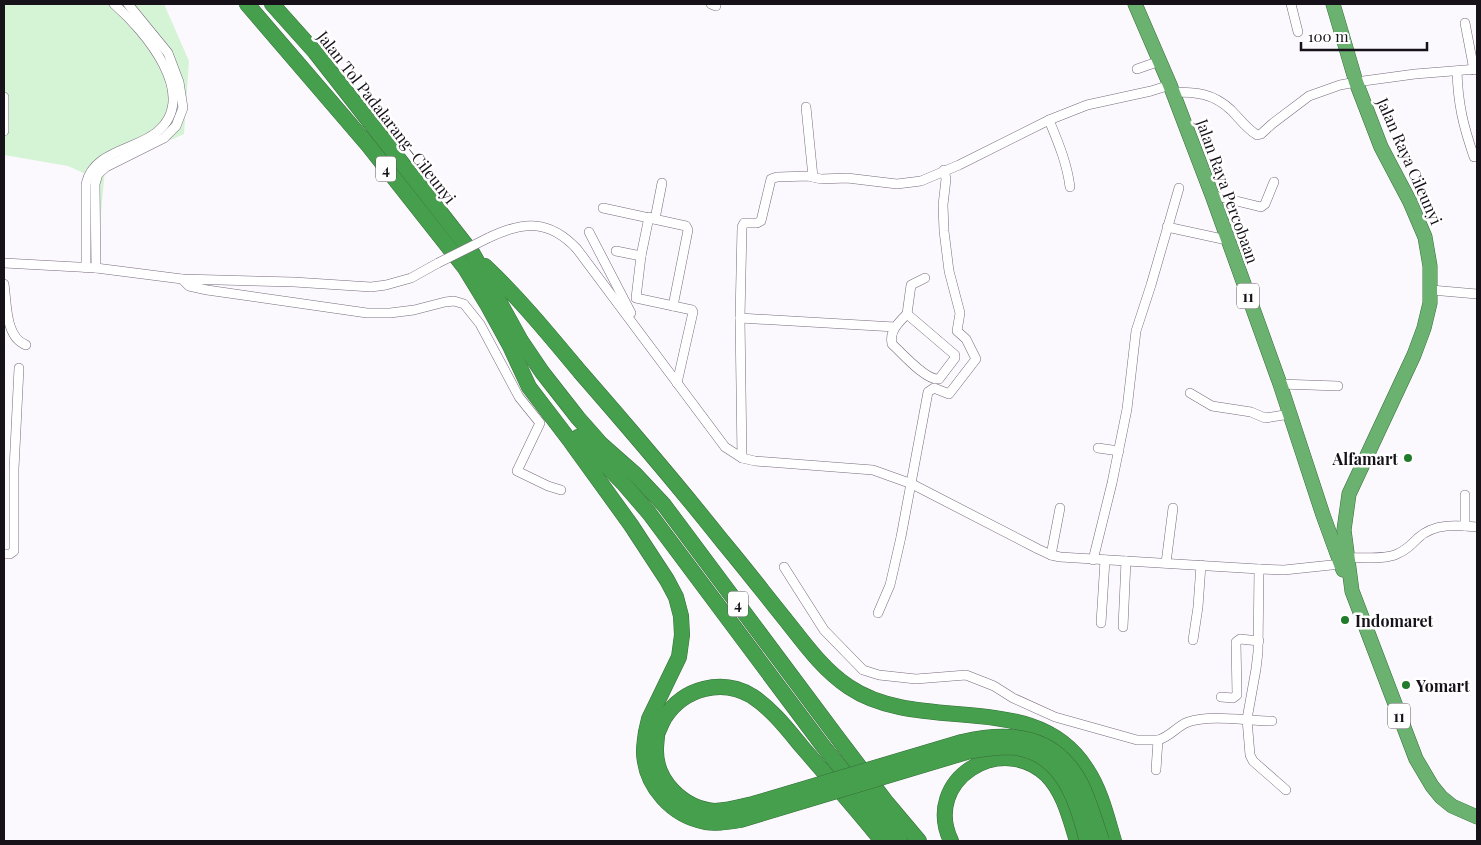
<svg xmlns="http://www.w3.org/2000/svg" width="1481" height="845" font-family="'Playfair Display',serif">
<rect width="100%" height="100%" fill="#fcf9fe"/>
<polygon fill="#d5f3d5" points="4,4 164,4 189,61 184,134 105,169 96,268 86,268 88,175 68,166 4,155"/>
<g fill="none" stroke-linecap="round" stroke-linejoin="round">
<defs>
<g id="minor">
<polyline points="711,4 716,6"/>
<polyline points="1291,4 1298,32"/>
<polyline points="1465,23 1474,70"/>
<polyline points="1137,69 1160,61"/>
<path d="M 1457,71 C 1458,104 1463,125 1474,157"/>
<path d="M 1172,92 C 1196,92 1213,93 1231,110 C 1239,118 1247,129 1257,135 L 1261,134 L 1272,124 L 1309,96 L 1340,85 L 1356,82 L 1415,74 L 1477,69"/>
<polyline points="4,97 4,131"/>
<polyline points="806,107 813,177"/>
<path d="M 1070,187 C 1067,163 1058,142 1049,120 L 1087,105 L 1151,91 L 1170,85"/>
<polyline points="1212,195 1261,207 1265,204 1274,182"/>
<polyline points="603,208 686,226 688,230 673,306"/>
<polyline points="649,217 641,256 636,298 692,310 693,312 677,383"/>
<polyline points="655,219 662,183"/>
<polyline points="1167,227 1227,240"/>
<polyline points="589,232 631,313"/>
<path d="M 488,238 C 523,221 549,219 577,249 L 725,447 L 742,458 L 755,461 L 873,470 L 912,484 L 1038,549 L 1051,555 L 1060,557 L 1259,569 L 1284,570 L 1341,564"/>
<polyline points="616,251 641,256"/>
<polyline points="4,263 96,268 182,279 294,282 371,287 386,285 411,278 438,263"/>
<path d="M 86,268 L 86,184 C 93,151 135,150 157,132 C 201,96 144,30 114,4"/>
<polyline points="96,268 95,184 98,174 106,167 164,138 176,126 183,108 179,82 168,53 128,4"/>
<polyline points="182,279 189,286 207,290 367,313 390,313 414,310 445,302 454,301 464,304 480,324 519,397 540,423 517,471 548,486 561,490"/>
<path d="M 4,284 C 7,304 5,337 26,345"/>
<polyline points="1431,290 1477,294"/>
<path d="M 907,314 L 955,355 L 955,358 L 939,379 C 926,381 902,353 892,344 C 889,331 899,322 907,314 Z"/>
<polyline points="907,314 911,285 925,278"/>
<polyline points="740,318 895,327"/>
<polyline points="1280,384 1338,386"/>
<polyline points="1190,393 1212,406 1251,412 1265,418 1290,414"/>
<polyline points="1098,448 1119,451"/>
<polyline points="742,458 740,318 742,227 744,223 757,223 761,221 771,179 777,177 808,176 821,179 847,178 897,184 921,181 959,165 1049,120"/>
<polyline points="1465,526 1465,495"/>
<polyline points="4,554 10,554 14,551 14,469 19,368"/>
<polyline points="1051,555 1060,508"/>
<path d="M 1347,558 C 1361,557 1385,560 1397,554 C 1406,550 1411,545 1418,538 C 1434,523 1457,525 1477,527"/>
<polyline points="1093,560 1112,483 1127,409 1136,331 1151,285 1179,188"/>
<polyline points="1166,563 1173,508"/>
<polyline points="784,567 824,630 863,670 879,675 916,679 966,675 994,686 1013,698 1055,717 1137,740 1158,740"/>
<polyline points="1259,569 1258,652 1256,669 1247,719 1250,755 1253,761 1286,790"/>
<polyline points="878,613 890,585 901,537 928,392 934,388 949,394 976,359 966,339 957,331 960,313 949,271 944,231 943,205 946,179 944,170"/>
<polyline points="1101,623 1105,560"/>
<polyline points="1123,627 1126,561"/>
<polyline points="1193,640 1198,607 1201,565"/>
<polyline points="1221,697 1233,698 1237,695 1236,642 1240,639 1259,641"/>
<path d="M 1156,770 L 1158,740 C 1170,737 1177,726 1188,722 C 1212,714 1247,721 1272,721"/>
</g>
<g id="trunk">
<polyline points="1135,4 1170,85 1212,195 1280,384 1323,515 1343,570"/>
<polyline points="1333,4 1356,82 1381,147 1410,202 1425,237 1430,266 1430,303 1424,328 1414,355 1349,494 1344,530 1352,591 1416,759 1432,786 1441,797 1452,806 1477,817"/>
</g>
<g id="motorway">
<polyline points="247,4 368,145 465,268 487,304 510,346 529,387 571,442 631,525 667,580 676,597 681,616 682,635 679,657 649,719 646,732"/>
<polyline points="272,4 315,52 473,254 521,341 542,372 578,418 601,444 635,474 664,505 837,737 887,803 919,841"/>
<path d="M 485,266 C 520,299 550,336 581,373 C 629,428 677,484 723,542 C 744,567 764,593 785,619 C 804,643 823,670 849,687 C 922,736 1036,687 1087,770 C 1101,791 1107,818 1114,841"/>
<polyline points="578,437 624,484 649,513 823,746 900,841"/>
<path d="M 657,734 C 660,728 662,722 665,717 C 684,688 722,678 752,696 C 772,709 788,730 803,748 C 830,779 857,810 882,841"/>
<path d="M 951,841 C 922,780 1001,731 1047,775 C 1064,792 1070,819 1077,841"/>
</g>
</defs>
<use href="#minor" stroke="#776a7d" stroke-width="10"/>
<use href="#trunk" stroke="#366e3a" stroke-width="15"/>
<use href="#motorway" stroke="#366e3a" stroke-width="16"/>
<use href="#minor" stroke="#fff" stroke-width="9"/>
<use href="#trunk" stroke="#6bb270" stroke-width="14"/>
<use href="#motorway" stroke="#469f4c" stroke-width="15"/>
<defs>
<polyline id="minor-bridge" points="438,263 488,238"/>
<g id="motorway-bridge">
<path d="M 646,732 C 645,739 644,745 644,752 C 645,786 672,816 706,822 C 717,824 729,822 740,820 L 970,751 C 983,749 996,747 1009,747 C 1061,749 1077,800 1087,841"/>
<path d="M 657,734 C 657,739 656,744 656,749 C 655,781 683,808 714,811 C 727,811 740,807 753,804 L 962,742 C 1011,731 1055,734 1081,784 C 1090,802 1095,822 1102,841"/>
</g>
</defs>
<use href="#minor-bridge" stroke="#776a7d" stroke-width="10" stroke-linecap="butt"/>
<use href="#motorway-bridge" stroke="#366e3a" stroke-width="16" stroke-linecap="butt"/>
<use href="#minor-bridge" stroke="#fff" stroke-width="9"/>
<use href="#motorway-bridge" stroke="#469f4c" stroke-width="15"/>
</g>
<g fill="#207b2b" stroke="#fff" stroke-width="2">
<circle cx="1408" cy="458" r="5"/>
<circle cx="1345" cy="620" r="5"/>
<circle cx="1406" cy="685" r="5"/>
</g>
<g text-anchor="middle" dominant-baseline="central" stroke-width="5" stroke-linejoin="round" paint-order="stroke">
<g fill="#fff" stroke="#5d595e" stroke-width="1">
<rect x="376" y="156.5" width="20" height="25" rx="4"/>
<rect x="1237" y="283.5" width="22" height="25" rx="4"/>
<rect x="728" y="591.5" width="20" height="25" rx="4"/>
<rect x="1388" y="703.5" width="22" height="25" rx="4"/>
</g>
<g font-size="15" font-weight="bold" fill="#171219">
<text x="386" y="169">4</text>
<text x="1248" y="296">11</text>
<text x="738" y="604">4</text>
<text x="1399" y="716">11</text>
</g>
<g font-size="16" fill="#171219" stroke="#fff">
<text transform="translate(387 117) rotate(52)">Jalan Tol Padalarang–Cileunyi</text>
<text transform="translate(1410 161) rotate(66)">Jalan Raya Cileunyi</text>
<text transform="translate(1228 191) rotate(70)">Jalan Raya Percobaan</text>
</g>
<g font-size="16" font-weight="bold" fill="#171219" stroke="#fff" text-anchor="start">
<text x="1398" y="458" text-anchor="end">Alfamart</text>
<text x="1355" y="620">Indomaret</text>
<text x="1416" y="685">Yomart</text>
</g>
</g>
<rect width="1481" height="845" fill="none" stroke="#171219" stroke-width="10"/>
<path d="M1301 42v8h126v-8" fill="none" stroke="#171219" stroke-width="2.5"/>
<text x="1308" y="42" font-size="15" fill="#171219" stroke="#ffffff" stroke-width="4" paint-order="stroke">100 m</text>
</svg>
